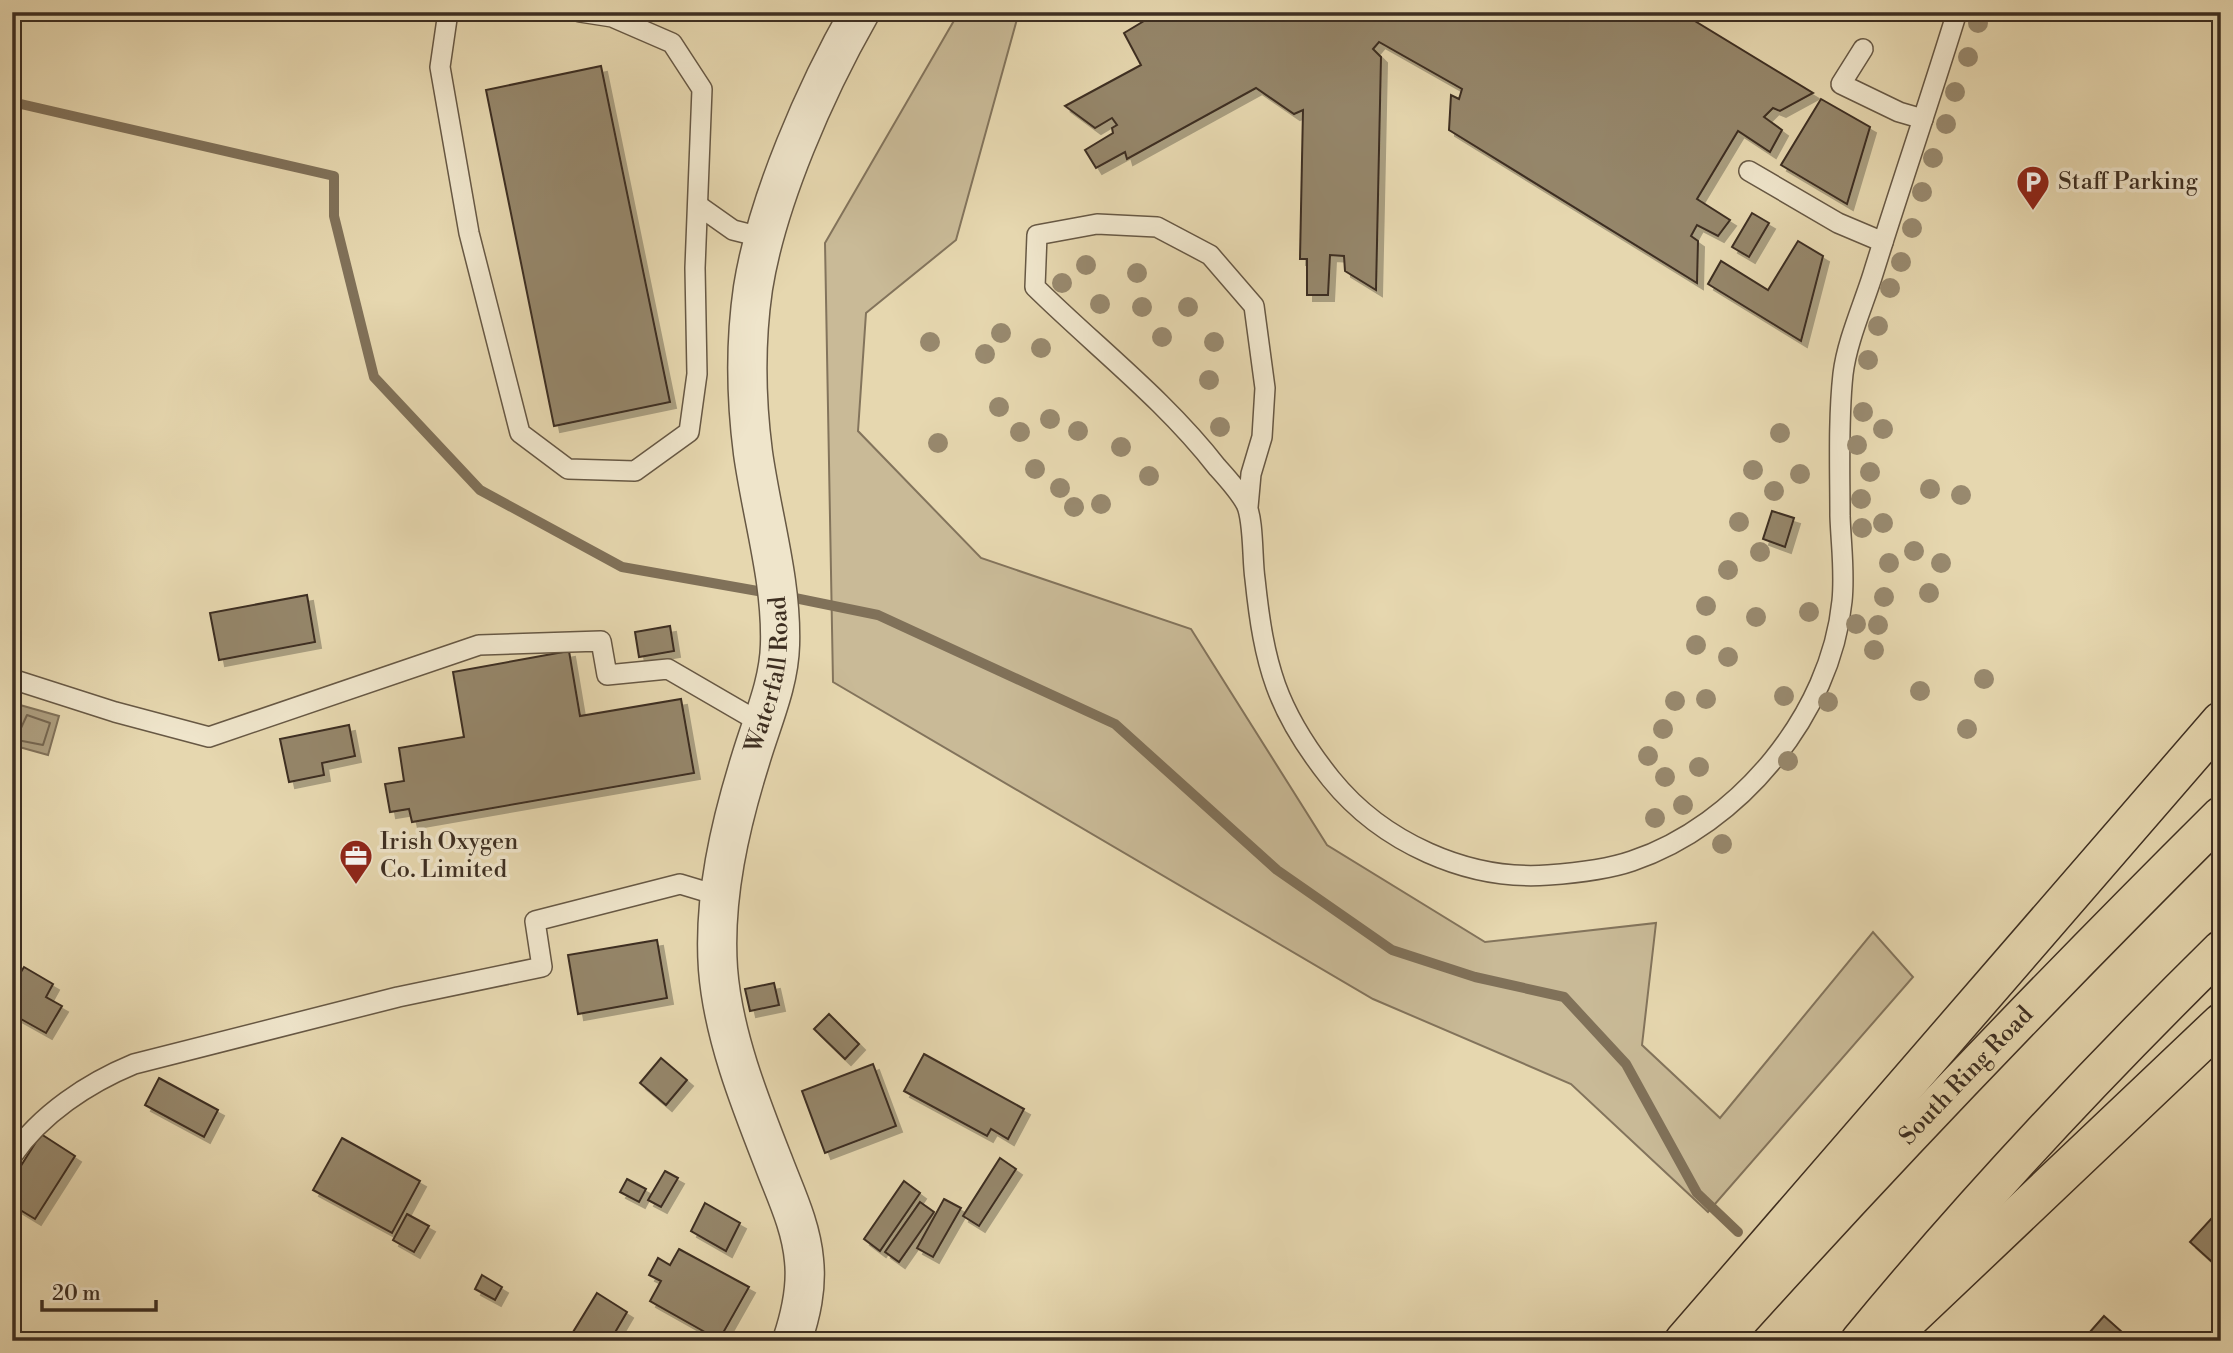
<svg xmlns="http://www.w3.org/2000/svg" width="2233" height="1353" font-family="'Libre Bodoni',serif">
<defs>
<filter id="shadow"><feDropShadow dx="6" dy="6" stdDeviation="0" flood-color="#0004"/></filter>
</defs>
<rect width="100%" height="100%" fill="#e6d7af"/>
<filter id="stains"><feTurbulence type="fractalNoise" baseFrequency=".00286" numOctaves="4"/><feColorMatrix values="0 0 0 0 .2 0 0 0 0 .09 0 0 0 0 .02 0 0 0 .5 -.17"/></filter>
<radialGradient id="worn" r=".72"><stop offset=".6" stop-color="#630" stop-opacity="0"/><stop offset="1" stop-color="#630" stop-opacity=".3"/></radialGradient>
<polygon fill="#c9ba97" stroke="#83745c" stroke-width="2" points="959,12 1019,12 956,240 866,313 858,431 981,558 1191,629 1327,845 1485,942 1656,923 1642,1045 1720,1118 1873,932 1913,977 1708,1212 1571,1084 1373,999 833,682 825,243"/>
<polygon fill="#ad9e7f" stroke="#807159" stroke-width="2" points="20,705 59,716 48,755 12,745"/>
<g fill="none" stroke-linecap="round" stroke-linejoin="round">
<polyline stroke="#756650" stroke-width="2" points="12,731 21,728 27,715 50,723 43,745 12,739"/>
<g stroke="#807159" stroke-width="10">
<polyline points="12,102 334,176 334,216 374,377 480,490 622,567 769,593"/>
<polyline points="785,596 878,615 1115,724 1277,870 1392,950 1475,977 1564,997 1626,1064 1697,1193 1738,1232"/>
</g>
</g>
<g fill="#95866b" stroke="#3d2e21" stroke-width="2" filter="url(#shadow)">
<polygon points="1159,12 1680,12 1813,93 1780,111 1773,108 1764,117 1782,130 1770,152 1738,131 1697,199 1730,220 1718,236 1697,225 1691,236 1698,241 1697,283 1449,130 1451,95 1459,99 1462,89 1379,42 1373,49 1381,57 1376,290 1345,271 1344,256 1330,255 1328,295 1307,295 1307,259 1300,259 1303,110 1294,114 1256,88 1127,159 1125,152 1096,168 1085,150 1113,133 1112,128 1117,125 1112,118 1095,128 1065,106 1141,65 1124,33"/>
<polygon points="601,66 670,402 554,426 486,90"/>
<polygon points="1821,99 1870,127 1847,204 1781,165"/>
<polygon points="1752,213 1769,223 1749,257 1732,247"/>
<polygon points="1798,241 1823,256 1801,341 1708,284 1721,261 1768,290"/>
<polygon points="1772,511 1794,518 1785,547 1763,539"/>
<polygon points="307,595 315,642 219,660 210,613"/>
<polygon points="670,626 674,651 639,657 635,632"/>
<polygon points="569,651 580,716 681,699 694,773 412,822 409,809 390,812 385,784 404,781 399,748 464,737 453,672"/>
<polygon points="349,725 355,756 322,763 324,775 289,782 280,739"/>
<polygon points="657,940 667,998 578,1014 568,955"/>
<polygon points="24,967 53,984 46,997 62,1006 46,1033 12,1014 12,978 16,980"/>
<polygon points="774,983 779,1005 750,1011 745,989"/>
<polygon points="829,1014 859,1044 845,1059 814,1029"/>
<polygon points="924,1054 1024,1109 1008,1139 991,1129 987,1136 904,1091"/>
<polygon points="661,1058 687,1080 666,1105 640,1083"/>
<polygon points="873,1064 896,1126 825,1153 802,1091"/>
<polygon points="159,1078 218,1110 204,1137 145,1105"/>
<polygon points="41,1134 75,1156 35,1219 12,1205 12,1180"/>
<polygon points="342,1138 420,1181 392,1233 313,1190"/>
<polygon points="1000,1158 1016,1169 979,1226 963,1216"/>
<polygon points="665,1171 678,1178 661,1207 648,1200"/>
<polygon points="627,1179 646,1189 639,1202 620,1192"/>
<polygon points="904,1181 920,1193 880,1251 864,1239"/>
<polygon points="944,1199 961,1208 933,1257 917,1248"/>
<polygon points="920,1202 934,1212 899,1262 885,1252"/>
<polygon points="705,1203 740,1223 726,1251 691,1231"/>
<polygon points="2221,1208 2221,1270 2190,1242"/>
<polygon points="407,1214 429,1226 414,1252 393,1240"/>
<polygon points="679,1249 749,1287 719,1340 650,1301 661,1281 649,1275 658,1258 670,1265"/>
<polygon points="482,1275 502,1287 495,1300 475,1289"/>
<polygon points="597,1293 627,1312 610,1341 576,1341 570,1337"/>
<polygon points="2104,1316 2132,1341 2082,1341"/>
</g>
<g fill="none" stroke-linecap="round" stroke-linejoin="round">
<defs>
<g id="service">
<polyline points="448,12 440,67 469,233 520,433 568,469 635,471 689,432 697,374 695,268 702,89 672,43 612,17 580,12"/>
<polyline points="1863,49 1841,84 1899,112 1923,119"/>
<polyline points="1749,171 1838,223 1883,242"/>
<polyline points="699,206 733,230 765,238"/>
<path d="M 1248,507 L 1251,474 L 1262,437 L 1265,388 L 1254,306 L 1210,255 L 1157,227 L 1097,224 L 1037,235 L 1035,287 C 1096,347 1165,400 1217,467 C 1227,478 1239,491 1246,504 C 1254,520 1252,560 1255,579 C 1264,665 1276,710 1331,779 C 1382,842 1467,881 1548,875 C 1576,873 1606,870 1632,861 C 1739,825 1831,714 1842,601 C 1845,572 1841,545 1840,516 C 1840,470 1838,420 1843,374 C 1847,341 1863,306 1873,274 C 1900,187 1930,100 1957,12"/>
<polyline points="12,679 115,712 209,737 479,645 601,641 607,675 668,669 761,723"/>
<path d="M 12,1156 C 41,1114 88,1083 134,1064 L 398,997 L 542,967 L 535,921 L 680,884 L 720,896"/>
</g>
<g id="tertiary">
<path id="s1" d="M 792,1341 C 801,1314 807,1288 804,1260 C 801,1225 785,1193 773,1161 C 749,1100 723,1034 718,969 C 713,898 730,825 751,758 C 762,721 779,684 780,645 C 782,581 762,517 753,453 C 746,399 745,343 753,288 C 767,200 816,89 860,12"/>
</g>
<g id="trunk">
<polyline points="1890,1337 2221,1023"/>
<polyline points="1684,1341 2221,721"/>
<path id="s2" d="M 1720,1341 C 1882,1161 2049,987 2221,816"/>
<path d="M 1860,1341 C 1973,1204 2095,1074 2221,950"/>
</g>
</defs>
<use href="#service" stroke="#675844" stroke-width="22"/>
<use href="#tertiary" stroke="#675844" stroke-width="41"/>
<use href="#trunk" stroke="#3d2e21" stroke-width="41"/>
<use href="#service" stroke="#efe5cb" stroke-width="19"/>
<use href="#tertiary" stroke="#efe5cb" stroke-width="38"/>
<use href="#trunk" stroke="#e6d7af" stroke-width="38"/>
</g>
<g fill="#98896e">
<circle cx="1978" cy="23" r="10"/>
<circle cx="1968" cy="57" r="10"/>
<circle cx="1955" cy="92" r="10"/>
<circle cx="1946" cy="124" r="10"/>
<circle cx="1933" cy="158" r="10"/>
<circle cx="1922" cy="192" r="10"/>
<circle cx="1912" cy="228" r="10"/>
<circle cx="1901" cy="262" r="10"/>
<circle cx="1086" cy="265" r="10"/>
<circle cx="1137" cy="273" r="10"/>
<circle cx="1062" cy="283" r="10"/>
<circle cx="1890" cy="288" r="10"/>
<circle cx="1100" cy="304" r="10"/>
<circle cx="1142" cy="307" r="10"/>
<circle cx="1188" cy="307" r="10"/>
<circle cx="1878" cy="326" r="10"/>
<circle cx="1001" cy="333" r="10"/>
<circle cx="1162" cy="337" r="10"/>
<circle cx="930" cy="342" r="10"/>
<circle cx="1214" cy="342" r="10"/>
<circle cx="1041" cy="348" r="10"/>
<circle cx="985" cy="354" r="10"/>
<circle cx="1868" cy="360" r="10"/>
<circle cx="1209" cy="380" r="10"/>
<circle cx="999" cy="407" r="10"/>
<circle cx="1863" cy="412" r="10"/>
<circle cx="1050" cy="419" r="10"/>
<circle cx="1220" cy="427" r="10"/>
<circle cx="1883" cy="429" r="10"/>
<circle cx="1078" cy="431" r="10"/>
<circle cx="1020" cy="432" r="10"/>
<circle cx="1780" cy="433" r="10"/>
<circle cx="938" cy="443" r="10"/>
<circle cx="1857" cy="445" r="10"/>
<circle cx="1121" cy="447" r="10"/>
<circle cx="1035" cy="469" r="10"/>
<circle cx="1753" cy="470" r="10"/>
<circle cx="1870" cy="472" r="10"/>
<circle cx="1800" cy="474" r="10"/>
<circle cx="1149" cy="476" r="10"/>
<circle cx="1060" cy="488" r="10"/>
<circle cx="1930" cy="489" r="10"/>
<circle cx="1774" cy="491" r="10"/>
<circle cx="1961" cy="495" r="10"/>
<circle cx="1861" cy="499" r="10"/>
<circle cx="1101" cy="504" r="10"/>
<circle cx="1074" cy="507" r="10"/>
<circle cx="1739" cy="522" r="10"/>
<circle cx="1883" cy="523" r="10"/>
<circle cx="1862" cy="528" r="10"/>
<circle cx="1914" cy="551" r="10"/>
<circle cx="1760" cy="552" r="10"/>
<circle cx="1889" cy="563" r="10"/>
<circle cx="1941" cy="563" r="10"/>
<circle cx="1728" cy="570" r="10"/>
<circle cx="1929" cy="593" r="10"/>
<circle cx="1884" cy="597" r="10"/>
<circle cx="1706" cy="606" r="10"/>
<circle cx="1809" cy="612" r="10"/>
<circle cx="1756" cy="617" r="10"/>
<circle cx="1856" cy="624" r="10"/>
<circle cx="1878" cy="625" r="10"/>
<circle cx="1696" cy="645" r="10"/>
<circle cx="1874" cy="650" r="10"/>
<circle cx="1728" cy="657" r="10"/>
<circle cx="1984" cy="679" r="10"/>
<circle cx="1920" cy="691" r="10"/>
<circle cx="1784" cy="696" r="10"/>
<circle cx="1706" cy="699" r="10"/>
<circle cx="1675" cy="701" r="10"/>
<circle cx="1828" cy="702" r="10"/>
<circle cx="1663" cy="729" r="10"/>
<circle cx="1967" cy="729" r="10"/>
<circle cx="1648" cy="756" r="10"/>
<circle cx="1788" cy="761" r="10"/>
<circle cx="1699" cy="767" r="10"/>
<circle cx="1665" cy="777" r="10"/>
<circle cx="1683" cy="805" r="10"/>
<circle cx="1655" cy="818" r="10"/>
<circle cx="1722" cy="844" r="10"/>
</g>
<defs>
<symbol id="parking-pin" viewBox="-11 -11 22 30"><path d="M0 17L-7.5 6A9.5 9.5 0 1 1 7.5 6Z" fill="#8f2418" stroke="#efe5cb"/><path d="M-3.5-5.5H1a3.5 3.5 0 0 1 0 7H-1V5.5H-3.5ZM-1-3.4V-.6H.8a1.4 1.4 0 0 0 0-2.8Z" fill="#fff"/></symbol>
<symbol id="office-pin" viewBox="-11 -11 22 30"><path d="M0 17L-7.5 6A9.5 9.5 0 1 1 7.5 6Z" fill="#8f2418" stroke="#efe5cb"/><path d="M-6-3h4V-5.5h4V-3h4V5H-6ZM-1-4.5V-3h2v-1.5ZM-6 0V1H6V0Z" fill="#fff"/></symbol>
</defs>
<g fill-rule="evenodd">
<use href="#parking-pin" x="2014" y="163" width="38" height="52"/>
<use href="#office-pin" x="337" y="837" width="38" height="52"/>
</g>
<g text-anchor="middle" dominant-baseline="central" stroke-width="7" stroke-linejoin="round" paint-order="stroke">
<g font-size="24" fill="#3d2e21" stroke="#efe5cb" text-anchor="start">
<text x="2058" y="182">Staff Parking</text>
<text x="380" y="842">Irish Oxygen<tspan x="380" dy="28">Co. Limited</tspan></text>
</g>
<g font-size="24" fill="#3d2e21" stroke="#efe5cb">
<text stroke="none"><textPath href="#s1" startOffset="688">Waterfall Road</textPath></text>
<text stroke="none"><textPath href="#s2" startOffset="362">South Ring Road</textPath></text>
</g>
</g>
<rect width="2233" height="1353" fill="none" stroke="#e6d7af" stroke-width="42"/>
<rect x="14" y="14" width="2205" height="1325" fill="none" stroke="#3d2e21" stroke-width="3.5"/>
<rect x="21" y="21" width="2191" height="1311" fill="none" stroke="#3d2e21" stroke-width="2"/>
<path d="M42 1300v10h114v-10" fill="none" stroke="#3d2e21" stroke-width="3.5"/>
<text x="52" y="1300" font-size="21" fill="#3d2e21" stroke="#efe5cb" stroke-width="5" paint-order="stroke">20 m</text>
<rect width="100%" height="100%" filter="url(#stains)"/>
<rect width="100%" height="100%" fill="url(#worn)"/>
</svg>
